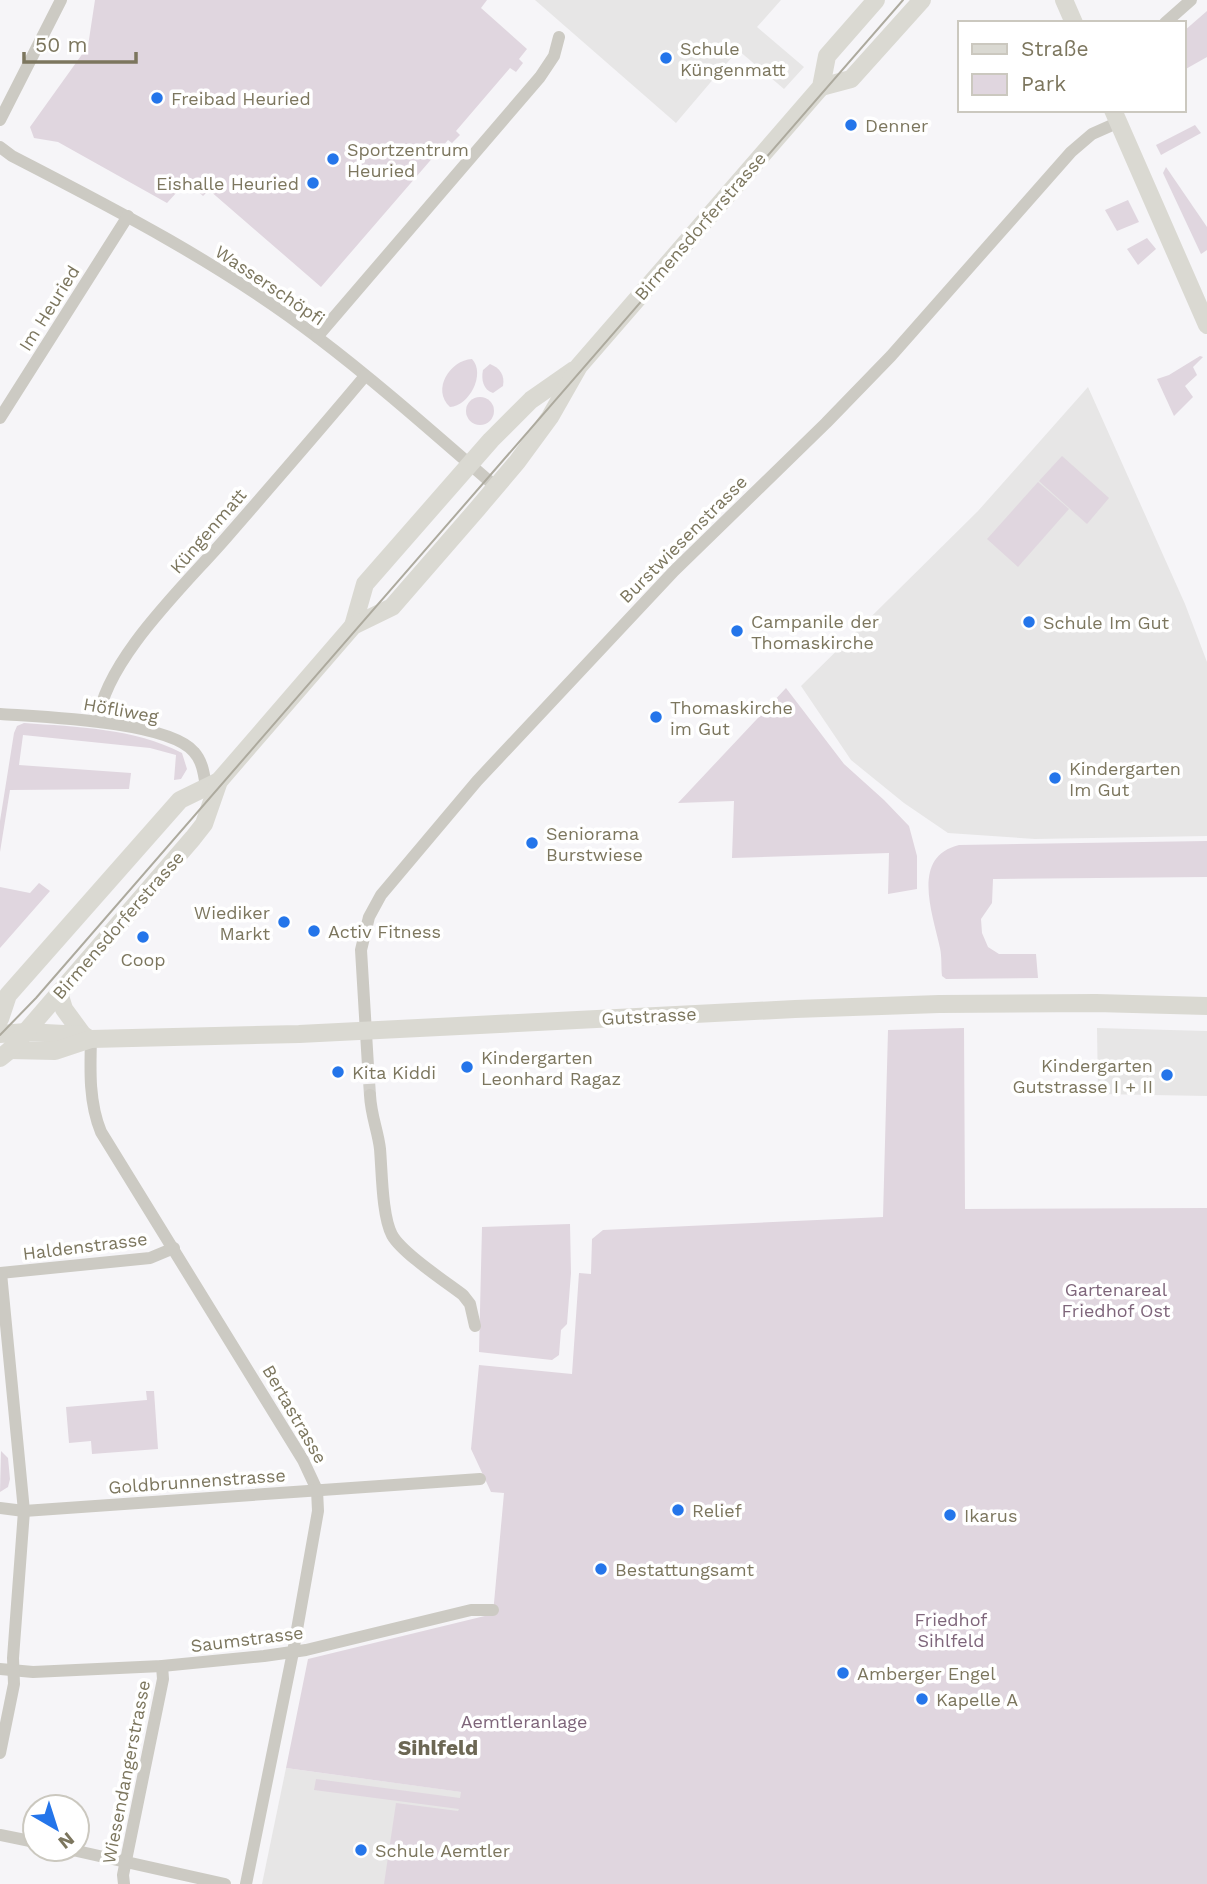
<svg xmlns="http://www.w3.org/2000/svg" width="1207" height="1884" font-family="'Work Sans',sans-serif">
<rect width="100%" height="100%" fill="#f6f5f8"/>
<g fill="#e7e6e6">
<polygon points="535,0 781,0 757,27 804,67 784,89 738,50 676,123"/>
<polygon points="1088,387 1185,604 1207,662 1207,836 1035,839 948,833 904,803 851,760 801,686 978,511"/>
<polygon points="1097,1028 1207,1031 1207,1096 1098,1094"/>
<polygon points="286,1768 462,1792 449,1884 262,1884"/>
</g>
<g fill="#e0d6df">
<polygon points="95,0 487,0 481,8 527,49 519,59 523,63 516,72 510,68 456,131 460,135 452,143 448,140 321,287 209,190 203,196 187,181 167,203 58,142 34,138 30,127 88,46"/>
<polygon points="1207,11 1207,57 1184,70 1184,31"/>
<polygon points="1195,125 1201,133 1161,155 1156,145"/>
<polygon points="1166,167 1207,227 1207,250 1201,254 1163,173"/>
<polygon points="1128,200 1139,222 1117,231 1105,210"/>
<polygon points="1147,238 1156,249 1138,265 1127,249"/>
<polygon points="1200,356 1203,357 1193,367 1197,375 1185,386 1193,397 1174,416 1157,379 1169,375"/>
<path d="M 472,359 C 486,374 469,406 450,407 C 431,390 450,360 472,359 Z"/>
<path d="M 490,364 C 500,368 505,375 503,386 L 493,393 C 483,390 481,379 483,370 Z"/>
<circle cx="480" cy="411" r="14"/>
<polygon points="1062,456 1109,498 1087,524 1039,481"/>
<polygon points="1038,482 1069,509 1018,567 987,539"/>
<polygon points="786,688 844,764 884,800 909,826 917,856 917,889 888,894 889,853 732,858 734,801 678,803"/>
<path d="M 24,723 C 77,727 134,728 182,753 L 187,769 L 181,779 L 174,780 L 176,755 L 150,748 L 23,735 L 19,765 L 131,773 L 129,789 L 10,790 L 0,852 L 0,821 L 14,733 L 17,726 Z"/>
<path d="M 1207,841 L 1207,877 L 993,879 L 992,903 L 981,919 L 982,933 L 988,947 L 999,954 L 1036,954 L 1038,978 L 946,979 L 942,976 C 941,967 942,957 940,948 C 933,914 910,857 959,845 Z"/>
<polygon points="39,883 50,891 0,948 0,887 30,893"/>
<polygon points="964,1028 965,1209 1207,1208 1207,1884 384,1884 396,1803 458,1811 459,1809 314,1790 316,1779 460,1798 461,1792 286,1768 308,1659 493,1614 504,1493 491,1492 471,1449 479,1365 572,1374 579,1273 591,1274 592,1239 603,1230 883,1217 888,1030"/>
<polygon points="570,1224 571,1273 567,1324 561,1330 559,1355 552,1360 479,1352 482,1227"/>
<polygon points="146,1391 154,1391 158,1449 92,1454 91,1441 69,1443 66,1407 147,1400"/>
<polygon points="1,1451 8,1458 10,1479 8,1487 0,1492"/>
</g>
<g fill="none" stroke-linecap="round" stroke-linejoin="round">
<polyline stroke="#d1cfca" stroke-width="12" stroke-dasharray="12 6" stroke-linecap="butt" points="368,1066 370,1095"/>
<g stroke="#cccac3" stroke-width="12">
<polyline points="1165,23 1191,0"/>
<polyline points="0,120 61,0"/>
<path d="M 0,147 L 12,156 C 117,210 223,265 317,337 C 379,384 437,436 496,487"/>
<polyline points="317,337 540,77 554,56 559,37"/>
<polyline points="0,418 128,216"/>
<path d="M 0,714 C 41,717 168,721 194,752 C 203,762 204,775 206,787"/>
<path d="M 98,721 C 105,660 185,585 225,539 C 272,485 319,431 365,376"/>
<path d="M 91,1039 C 90,1071 89,1103 101,1132 L 303,1460 L 317,1490 L 318,1511 L 293,1652 L 246,1884"/>
<polyline points="368,1066 361,950 369,917 381,895 477,781 674,571 826,423 891,356 1071,152 1092,134 1119,122"/>
<path d="M 370,1095 C 371,1116 378,1131 380,1149 C 382,1172 382,1216 392,1235 C 402,1253 446,1282 463,1295 L 470,1304 L 475,1326"/>
<polyline points="0,1273 150,1258 174,1248"/>
<polyline points="0,1508 24,1511 480,1479"/>
<polyline points="0,1669 33,1672 162,1666 264,1656 306,1650 471,1610 493,1610"/>
<polyline points="0,1753 14,1684 13,1658 24,1511 1,1273"/>
<polyline points="0,1835 35,1842"/>
<polyline points="68,1849 225,1884"/>
<polyline points="124,1884 123,1875 163,1679 162,1666"/>
</g>
<g stroke="#dad9d2" stroke-width="18">
<polyline points="1064,0 1074,23"/>
<polyline points="821,87 851,79 922,0"/>
<polyline points="1113,110 1207,325"/>
<polyline points="353,626 365,584 491,440 531,400 574,370"/>
<polyline points="59,993 64,1009 83,1035"/>
<polyline points="0,1019 8,995 180,800 219,781"/>
<polyline points="0,1034 26,1032 83,1035 88,1038"/>
<polyline points="10,1050 55,1051 91,1039 299,1034 795,1009 939,1004 1096,1003 1207,1006"/>
<polyline points="0,1058 10,1050 193,838 204,824 219,781 353,626 392,607 478,508 517,462 550,417 579,366 821,87 827,56 876,0"/>
</g>
<polyline stroke="#adaa9e" stroke-width="2" points="0,1035 36,998 903,0"/>
</g>
<g fill="#2475ea" stroke="#fff" stroke-width="2.5">
<circle cx="666" cy="58" r="7"/>
<circle cx="157" cy="98" r="7"/>
<circle cx="851" cy="125" r="7"/>
<circle cx="333" cy="159" r="7"/>
<circle cx="313" cy="183" r="7"/>
<circle cx="1029" cy="622" r="7"/>
<circle cx="737" cy="631" r="7"/>
<circle cx="656" cy="717" r="7"/>
<circle cx="1055" cy="778" r="7"/>
<circle cx="532" cy="843" r="7"/>
<circle cx="284" cy="922" r="7"/>
<circle cx="314" cy="931" r="7"/>
<circle cx="143" cy="937" r="7"/>
<circle cx="467" cy="1067" r="7"/>
<circle cx="338" cy="1072" r="7"/>
<circle cx="1167" cy="1075" r="7"/>
<circle cx="678" cy="1510" r="7"/>
<circle cx="950" cy="1515" r="7"/>
<circle cx="601" cy="1569" r="7"/>
<circle cx="843" cy="1673" r="7"/>
<circle cx="922" cy="1699" r="7"/>
<circle cx="361" cy="1850" r="7"/>
</g>
<g text-anchor="middle" dominant-baseline="central" stroke-width="7" stroke-linejoin="round" paint-order="stroke">
<g font-size="18" fill="#7c765e" stroke="#fff" text-anchor="start">
<text x="680" y="48">Schule<tspan x="680" dy="21">Küngenmatt</tspan></text>
<text x="171" y="98">Freibad Heuried</text>
<text x="865" y="125">Denner</text>
<text x="347" y="149">Sportzentrum<tspan x="347" dy="21">Heuried</tspan></text>
<text x="299" y="183" text-anchor="end">Eishalle Heuried</text>
<text x="751" y="621">Campanile der<tspan x="751" dy="21">Thomaskirche</tspan></text>
<text x="1043" y="622">Schule Im Gut</text>
<text x="670" y="707">Thomaskirche<tspan x="670" dy="21">im Gut</tspan></text>
<text x="1069" y="768">Kindergarten<tspan x="1069" dy="21">Im Gut</tspan></text>
<text x="546" y="833">Seniorama<tspan x="546" dy="21">Burstwiese</tspan></text>
<text x="270" y="912" text-anchor="end">Wiediker<tspan x="270" dy="21">Markt</tspan></text>
<text x="328" y="931">Activ Fitness</text>
<text x="143" y="959" text-anchor="middle">Coop</text>
<text x="481" y="1057">Kindergarten<tspan x="481" dy="21">Leonhard Ragaz</tspan></text>
<text x="1153" y="1065" text-anchor="end">Kindergarten<tspan x="1153" dy="21">Gutstrasse I + II</tspan></text>
<text x="352" y="1072">Kita Kiddi</text>
<text x="692" y="1510">Relief</text>
<text x="964" y="1515">Ikarus</text>
<text x="615" y="1569">Bestattungsamt</text>
<text x="857" y="1673">Amberger Engel</text>
<text x="936" y="1699">Kapelle A</text>
<text x="375" y="1850">Schule Aemtler</text>
</g>
<g font-size="18" fill="#7c765e" stroke="#fff">
<text transform="translate(700 226) rotate(-49)">Birmensdorferstrasse</text>
<text transform="translate(270 285) rotate(34)">Wasserschöpfi</text>
<text transform="translate(49 308) rotate(-58)">Im Heuried</text>
<text transform="translate(208 531) rotate(-49)">Küngenmatt</text>
<text transform="translate(683 539) rotate(-45)">Burstwiesenstrasse</text>
<text transform="translate(121 710) rotate(10)">Höfliweg</text>
<text transform="translate(118 925) rotate(-49)">Birmensdorferstrasse</text>
<text transform="translate(649 1016) rotate(-3)">Gutstrasse</text>
<text transform="translate(85 1246) rotate(-7)">Haldenstrasse</text>
<text transform="translate(295 1414) rotate(60)">Bertastrasse</text>
<text transform="translate(197 1481) rotate(-4)">Goldbrunnenstrasse</text>
<text transform="translate(247 1639) rotate(-7)">Saumstrasse</text>
<text transform="translate(126 1772) rotate(-79)">Wiesendangerstrasse</text>
</g>
<g font-size="18" fill="#7e657a" stroke="#fff">
<text x="1116" y="1289">Gartenareal<tspan x="1116" dy="21">Friedhof Ost</tspan></text>
<text x="951" y="1619">Friedhof<tspan x="951" dy="21">Sihlfeld</tspan></text>
<text x="524" y="1721">Aemtleranlage</text>
</g>
<g font-size="21" font-weight="bold" fill="#6c6754" stroke="#fff">
<text x="438" y="1747">Sihlfeld</text>
</g>
</g>
<rect x="958" y="21" width="228" height="91" fill="#ffffff" stroke="#cbc8bf" stroke-width="2"/>
<rect x="972" y="44" width="35" height="10" fill="#dad9d2" stroke="#cbc8bf" stroke-width="2"/>
<text x="1021" y="56" font-size="21" fill="#7c765e">Straße</text>
<rect x="972" y="74" width="35" height="21" fill="#e0d6df" stroke="#cbc8bf" stroke-width="2"/>
<text x="1021" y="91" font-size="21" fill="#7c765e">Park</text>
<g transform="translate(56 1828) rotate(141)"><circle r="33" fill="#ffffff" stroke="#cbc8bf" stroke-width="2"/>
<path d="M0-5L12 26L0 18L-12 26Z" fill="#2475ea"/>
<text y="-10" font-size="19" font-weight="bold" text-anchor="middle" fill="#7c765e">N</text>
</g>
<path d="M24 52v10h112v-10" fill="none" stroke="#7c765e" stroke-width="3.5"/>
<text x="35" y="52" font-size="21" fill="#7c765e" stroke="#ffffff" stroke-width="5" paint-order="stroke">50 m</text>
</svg>
